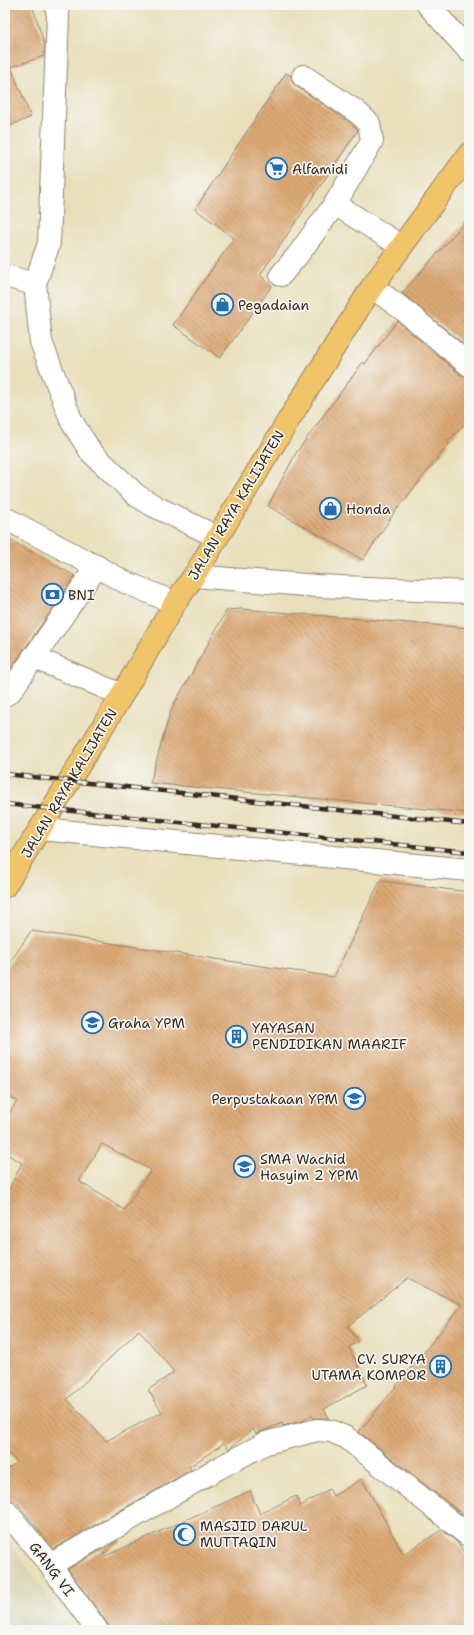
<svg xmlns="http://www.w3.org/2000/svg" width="474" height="1635" font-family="'Shantell Sans',sans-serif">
<defs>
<pattern id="building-back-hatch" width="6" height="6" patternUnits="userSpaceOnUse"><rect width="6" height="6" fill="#dca974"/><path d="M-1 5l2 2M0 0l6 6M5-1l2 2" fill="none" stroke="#b48a5f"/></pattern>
</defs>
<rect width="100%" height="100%" fill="#f6f6f2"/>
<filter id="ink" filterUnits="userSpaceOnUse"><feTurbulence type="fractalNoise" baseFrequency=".025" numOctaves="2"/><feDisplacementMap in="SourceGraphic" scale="8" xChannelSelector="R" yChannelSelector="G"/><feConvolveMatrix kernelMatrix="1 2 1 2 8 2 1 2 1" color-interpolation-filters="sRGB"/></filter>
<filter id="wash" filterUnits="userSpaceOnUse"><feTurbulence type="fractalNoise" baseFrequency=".012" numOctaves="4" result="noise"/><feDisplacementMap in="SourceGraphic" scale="16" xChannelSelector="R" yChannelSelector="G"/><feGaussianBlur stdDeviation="0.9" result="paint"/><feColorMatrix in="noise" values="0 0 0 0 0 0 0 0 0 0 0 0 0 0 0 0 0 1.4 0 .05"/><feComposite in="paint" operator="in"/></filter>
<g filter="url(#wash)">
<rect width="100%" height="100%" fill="#e9dfbb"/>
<polygon fill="#d8d6b5" points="5,1536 71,1630 5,1630"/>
<g id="blocks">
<g fill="url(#building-back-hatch)" fill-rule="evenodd">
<polygon points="5,5 32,5 44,43 44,56 11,67 31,117 5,128"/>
<polygon points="286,73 291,76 292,82 296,86 349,122 358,130 260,275 272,286 220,358 173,325 234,238 195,209"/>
<polygon points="469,218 469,349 402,293"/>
<polygon points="397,321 461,375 469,377 469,420 447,442 449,444 394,513 363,560 268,506 296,453 363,362 365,364"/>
<polygon points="5,537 75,576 5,677"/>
<polygon points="241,609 469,628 469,813 150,783 171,710 227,610"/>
<path d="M 380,881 L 469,892 L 469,1513 L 466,1517 L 359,1432 L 462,1305 L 407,1278 L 348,1326 L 358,1342 L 349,1347 L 367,1385 L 324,1409 L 329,1418 L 314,1418 L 311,1416 L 302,1421 L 283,1426 L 282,1423 L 256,1434 L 253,1429 L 229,1449 L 224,1443 L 189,1467 L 191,1470 L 53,1549 L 17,1503 L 5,1498 L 5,1471 L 17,1462 L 5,1450 L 5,1197 L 22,1163 L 5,1153 L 5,1120 L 17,1101 L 5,1094 L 5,970 L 31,931 L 334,977 ZM 102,1144 L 151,1170 L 124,1210 L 79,1181 ZM 139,1330 L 174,1372 L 148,1390 L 162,1412 L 106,1441 L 67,1399 Z"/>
<polygon points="362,1479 403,1554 442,1530 457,1542 469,1560 469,1630 112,1630 68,1569 118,1541 118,1542 104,1554 105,1556 250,1491 260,1514 296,1496 301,1506 329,1489 333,1496"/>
</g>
</g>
</g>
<g filter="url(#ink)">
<use href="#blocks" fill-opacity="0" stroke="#92846c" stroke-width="1"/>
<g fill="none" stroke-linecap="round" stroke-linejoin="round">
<defs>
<g id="minor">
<polyline points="56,5 58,16 49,243 35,284 41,342 72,422 91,452 136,495 154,506 217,537"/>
<polyline points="428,5 469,51"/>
<polyline points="303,76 357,112 369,123 372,141 335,204 401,246"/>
<polyline points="281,275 297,256 335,204"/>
<polyline points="5,276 35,284"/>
<polyline points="372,287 405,311 469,365"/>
<polyline points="5,518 125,582 175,603"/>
<polyline points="194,576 317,586 469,592"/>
<polyline points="33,657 122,695"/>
<polyline points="5,695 10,692 97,566"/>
<polyline points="41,829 469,870"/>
<polyline points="5,1510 50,1565 97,1630"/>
<polyline points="50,1565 217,1469 266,1443 317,1430 331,1431 347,1438 469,1536"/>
</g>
<polyline id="major" points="5,886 122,695 175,603 194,576 291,416 372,287 469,154"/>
</defs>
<use href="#minor" stroke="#92846c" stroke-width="24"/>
<use href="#major" stroke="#92846c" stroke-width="24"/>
<use href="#minor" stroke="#fff" stroke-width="22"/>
<use href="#major" stroke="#f0c469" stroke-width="22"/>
<defs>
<g id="rail">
<polyline points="5,774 469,824"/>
<polyline points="5,804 469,852"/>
</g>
</defs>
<use href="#rail" stroke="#3b2a1e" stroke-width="4.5"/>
<use href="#rail" stroke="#f6f6f2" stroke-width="3" stroke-dasharray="9" stroke-linecap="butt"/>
</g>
</g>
<defs>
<symbol id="supermarket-ring" viewBox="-11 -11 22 22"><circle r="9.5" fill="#f6f6f2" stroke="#1f6fb2" stroke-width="1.5"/><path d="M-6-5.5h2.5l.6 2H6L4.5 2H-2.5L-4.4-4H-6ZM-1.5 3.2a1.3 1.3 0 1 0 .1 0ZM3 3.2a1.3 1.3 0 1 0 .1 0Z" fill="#1f6fb2"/></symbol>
<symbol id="shop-ring" viewBox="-11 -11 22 22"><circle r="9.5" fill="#f6f6f2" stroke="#1f6fb2" stroke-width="1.5"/><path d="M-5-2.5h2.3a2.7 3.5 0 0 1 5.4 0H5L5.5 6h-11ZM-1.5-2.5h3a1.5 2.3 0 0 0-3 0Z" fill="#1f6fb2"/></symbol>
<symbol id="bank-ring" viewBox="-11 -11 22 22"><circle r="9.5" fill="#f6f6f2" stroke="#1f6fb2" stroke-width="1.5"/><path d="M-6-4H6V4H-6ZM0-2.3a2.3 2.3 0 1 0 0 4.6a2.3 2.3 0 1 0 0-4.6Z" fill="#1f6fb2"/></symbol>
<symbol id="school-ring" viewBox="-11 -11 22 22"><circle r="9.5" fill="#f6f6f2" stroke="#1f6fb2" stroke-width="1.5"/><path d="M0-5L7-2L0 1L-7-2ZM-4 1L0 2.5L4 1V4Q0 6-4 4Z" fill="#1f6fb2"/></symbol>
<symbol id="building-ring" viewBox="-11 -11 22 22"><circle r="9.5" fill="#f6f6f2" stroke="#1f6fb2" stroke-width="1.5"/><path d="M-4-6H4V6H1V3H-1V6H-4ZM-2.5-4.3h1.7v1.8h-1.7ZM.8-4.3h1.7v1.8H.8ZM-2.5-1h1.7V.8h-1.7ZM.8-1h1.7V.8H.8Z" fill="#1f6fb2"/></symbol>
<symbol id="mosque-ring" viewBox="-11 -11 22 22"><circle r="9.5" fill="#f6f6f2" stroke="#1f6fb2" stroke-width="1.5"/><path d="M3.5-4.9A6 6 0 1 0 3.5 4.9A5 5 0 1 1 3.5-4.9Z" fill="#1f6fb2"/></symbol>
</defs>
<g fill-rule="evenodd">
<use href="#supermarket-ring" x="264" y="156" width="25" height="25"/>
<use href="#shop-ring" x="210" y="292" width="25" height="25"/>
<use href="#shop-ring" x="318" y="496" width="25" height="25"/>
<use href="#bank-ring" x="40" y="582" width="25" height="25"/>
<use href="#school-ring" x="80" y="1010" width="25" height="25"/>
<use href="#building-ring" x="224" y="1024" width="25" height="25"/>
<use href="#school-ring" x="342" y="1086" width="25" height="25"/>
<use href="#school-ring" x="232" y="1154" width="25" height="25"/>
<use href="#building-ring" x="428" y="1354" width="25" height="25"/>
<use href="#mosque-ring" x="172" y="1522" width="25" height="25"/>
</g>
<g text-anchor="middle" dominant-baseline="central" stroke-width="3.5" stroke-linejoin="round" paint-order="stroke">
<g font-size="14" fill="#3b2a1e" stroke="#f6f6f2" text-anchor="start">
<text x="292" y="169">Alfamidi</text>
<text x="238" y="305">Pegadaian</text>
<text x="346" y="509">Honda</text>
<text x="68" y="595">BNI</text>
<text x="108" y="1023">Graha YPM</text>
<text x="252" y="1028">YAYASAN<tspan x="252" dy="16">PENDIDIKAN MAARIF</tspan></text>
<text x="338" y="1099" text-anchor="end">Perpustakaan YPM</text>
<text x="260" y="1159">SMA Wachid<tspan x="260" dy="16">Hasyim 2 YPM</tspan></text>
<text x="426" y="1359" text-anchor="end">CV. SURYA<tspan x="426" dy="16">UTAMA KOMPOR</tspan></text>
<text x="200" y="1526">MASJID DARUL<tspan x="200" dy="16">MUTTAQIN</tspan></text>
</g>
<g font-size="14" fill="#3b2a1e" stroke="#f6f6f2">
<text transform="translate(236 505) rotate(-59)">JALAN RAYA KALIJATEN</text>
<text transform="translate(69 783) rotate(-59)">JALAN RAYA KALIJATEN</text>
<text transform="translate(52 1569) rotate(53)">GANG VI</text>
</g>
</g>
<rect width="474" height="1635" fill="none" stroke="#f6f6f2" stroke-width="20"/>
</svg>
